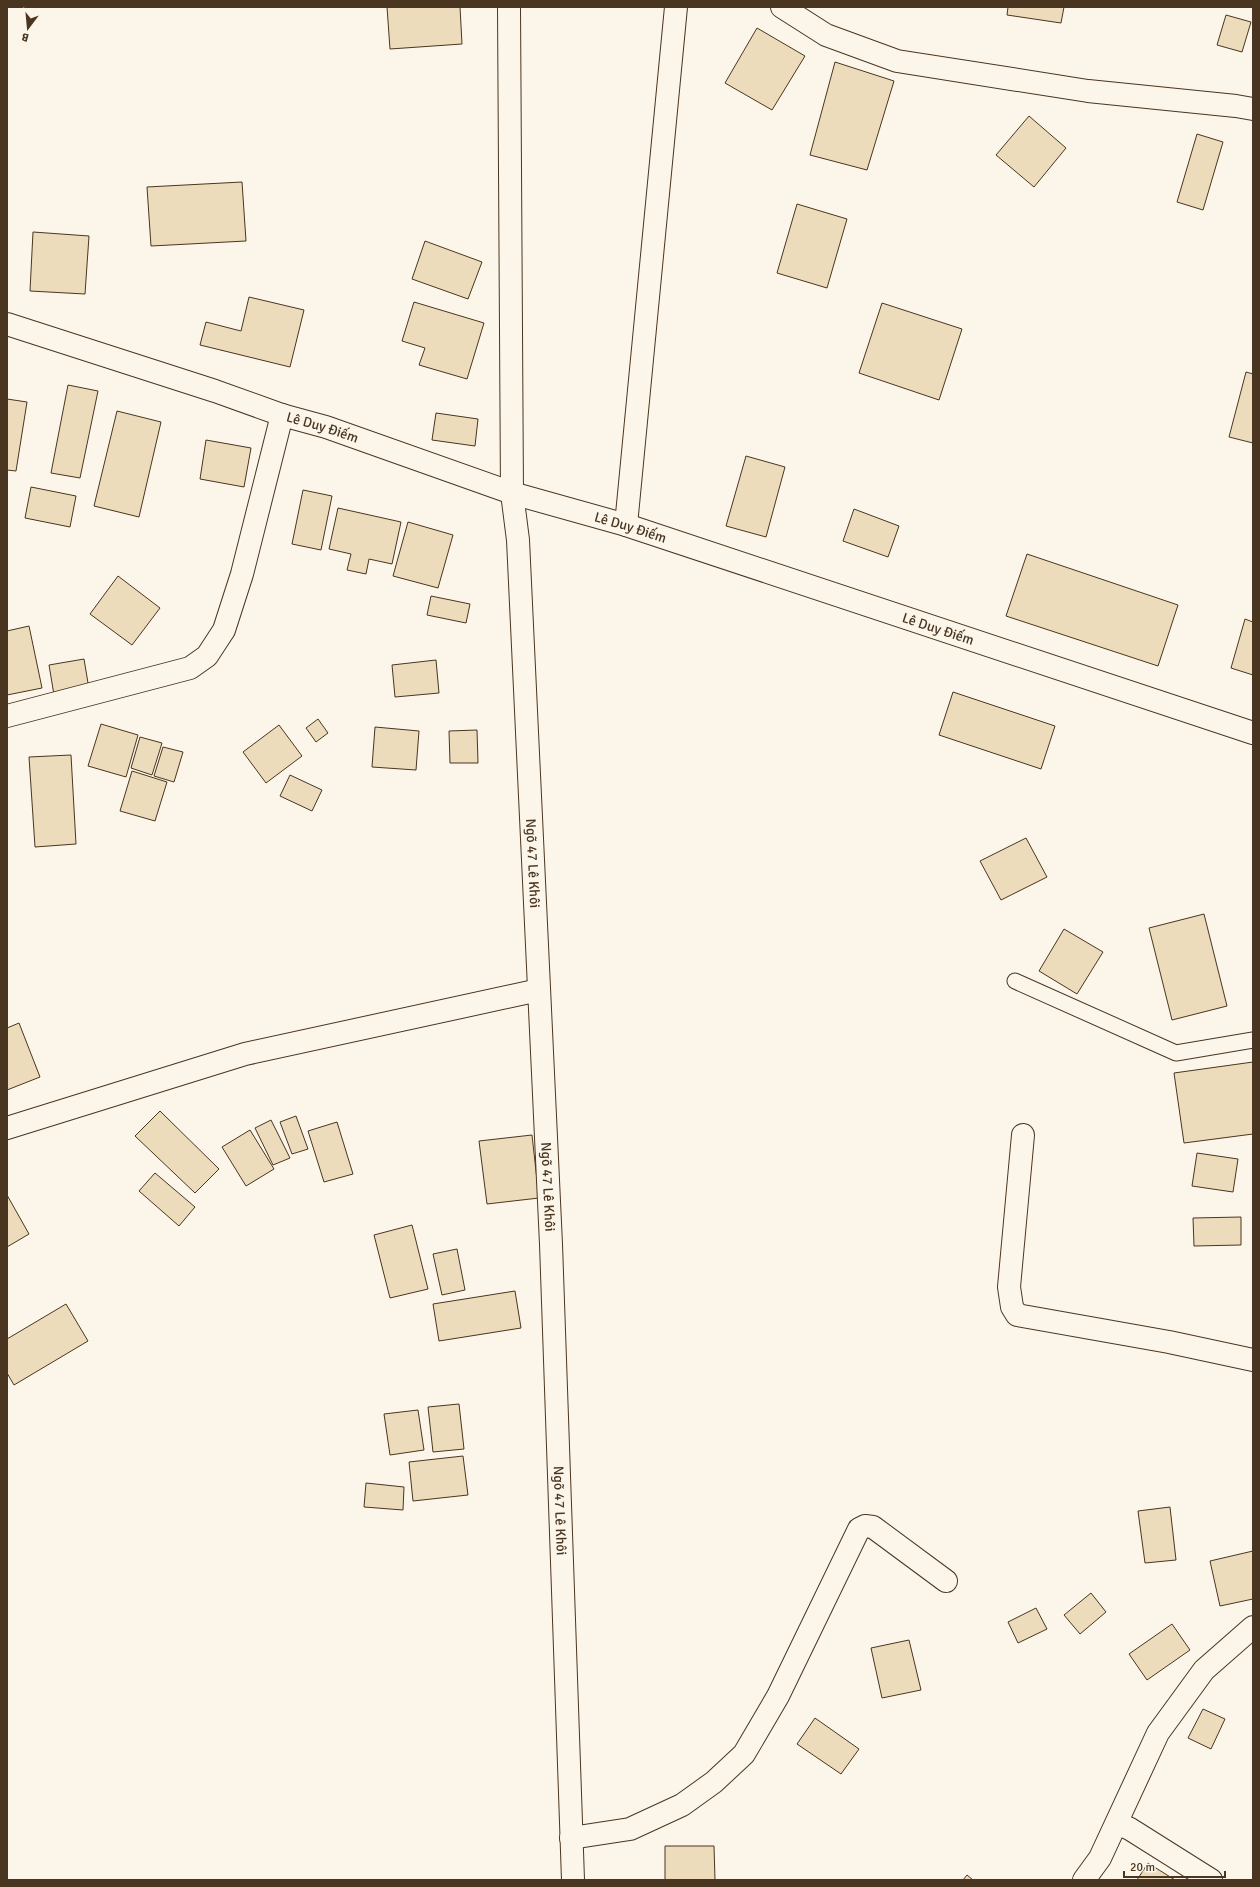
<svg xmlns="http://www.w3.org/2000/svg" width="1260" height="1887" font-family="Signika,sans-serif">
<rect width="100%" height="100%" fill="#fbf6e9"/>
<g fill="#ecdcbc" stroke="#4a3520">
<polygon points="387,7 460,7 462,44 390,49"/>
<polygon points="1008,7 1064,7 1061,23 1007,15"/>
<polygon points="1226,15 1251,22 1242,52 1217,45"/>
<polygon points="757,28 805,56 772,110 725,83"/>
<polygon points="835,62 894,81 867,170 810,155"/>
<polygon points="1029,116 1066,148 1034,187 996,155"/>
<polygon points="1197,134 1223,142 1203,210 1177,202"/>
<polygon points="242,182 246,241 151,246 147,187"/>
<polygon points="797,204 847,219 827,288 777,273"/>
<polygon points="33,232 89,236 85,294 30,291"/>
<polygon points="425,241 482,262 468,299 412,279"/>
<polygon points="249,297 304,310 290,367 200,345 206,322 241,331"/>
<polygon points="414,302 484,323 467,379 419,365 425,348 402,341"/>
<polygon points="882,303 962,329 939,400 859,373"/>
<polygon points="1246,372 1253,374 1253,443 1229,437"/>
<polygon points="68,385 98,391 80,478 51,473"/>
<polygon points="7,399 27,402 16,471 7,470"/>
<polygon points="117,411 161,422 139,517 94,506"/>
<polygon points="436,413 478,419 475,446 432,440"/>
<polygon points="206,440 251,448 244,487 200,479"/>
<polygon points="746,456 785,467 766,537 726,526"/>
<polygon points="31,487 76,496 70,527 25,518"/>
<polygon points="303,490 332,496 321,550 292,544"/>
<polygon points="338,508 401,522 392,564 369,559 366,574 347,570 351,554 329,549"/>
<polygon points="854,509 899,526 888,557 843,541"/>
<polygon points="408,522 453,535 438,588 393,576"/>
<polygon points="1027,554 1178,605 1158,666 1006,616"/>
<polygon points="118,576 160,608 132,645 90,614"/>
<polygon points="431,596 470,604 466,623 427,615"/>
<polygon points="1245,619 1253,622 1253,675 1231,668"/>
<polygon points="29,626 42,688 7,695 7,631"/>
<polygon points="84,659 89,689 54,695 49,665"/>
<polygon points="436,660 439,693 395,697 392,665"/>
<polygon points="953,692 1055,726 1041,769 939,735"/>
<polygon points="318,719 328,733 316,742 306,728"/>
<polygon points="101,724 138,735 126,777 88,766"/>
<polygon points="279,725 302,756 266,783 243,752"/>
<polygon points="375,727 419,731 416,770 372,767"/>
<polygon points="477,730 478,763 450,763 449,731"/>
<polygon points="140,737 162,743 152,775 131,768"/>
<polygon points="163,747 183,752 174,782 154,776"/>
<polygon points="71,755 76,844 35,847 29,757"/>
<polygon points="132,771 167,782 155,821 120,811"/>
<polygon points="290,775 322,790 312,811 280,796"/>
<polygon points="1026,838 1047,877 1001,900 980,861"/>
<polygon points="1204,914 1227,1006 1172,1020 1149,928"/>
<polygon points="1064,929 1103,952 1077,994 1039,971"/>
<polygon points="19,1023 40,1077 7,1090 7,1028"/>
<polygon points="1253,1062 1253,1134 1184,1143 1174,1073"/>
<polygon points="160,1111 219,1169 195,1193 135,1136"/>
<polygon points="296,1116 308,1149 292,1154 280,1122"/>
<polygon points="271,1120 290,1158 273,1165 255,1128"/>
<polygon points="337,1122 353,1174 324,1182 308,1131"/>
<polygon points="250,1130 274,1169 246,1186 222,1147"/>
<polygon points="532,1135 539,1198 487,1204 479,1141"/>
<polygon points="1197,1153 1238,1159 1233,1192 1192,1186"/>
<polygon points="155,1173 195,1207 179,1226 139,1191"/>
<polygon points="7,1195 29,1234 7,1247"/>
<polygon points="1241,1217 1241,1245 1194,1246 1193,1218"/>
<polygon points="412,1225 428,1289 390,1298 374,1235"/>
<polygon points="457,1249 465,1290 442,1295 433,1254"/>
<polygon points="515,1291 521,1328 439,1341 433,1304"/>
<polygon points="66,1304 88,1341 14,1385 7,1373 7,1339"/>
<polygon points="459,1404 464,1449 433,1452 428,1407"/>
<polygon points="418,1410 424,1450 390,1455 384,1414"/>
<polygon points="463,1456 468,1495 413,1501 409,1462"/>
<polygon points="366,1483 404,1487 403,1510 364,1507"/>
<polygon points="1170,1507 1176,1560 1145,1563 1138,1511"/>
<polygon points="1253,1551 1253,1599 1220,1606 1210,1561"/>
<polygon points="1091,1593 1106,1612 1080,1634 1064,1615"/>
<polygon points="1036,1608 1047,1629 1018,1643 1008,1622"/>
<polygon points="1172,1624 1190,1650 1147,1680 1129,1654"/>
<polygon points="909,1640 921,1690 882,1698 871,1648"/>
<polygon points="1203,1709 1225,1719 1211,1749 1188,1738"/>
<polygon points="815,1718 859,1749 841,1774 797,1744"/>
<polygon points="665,1846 714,1846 715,1880 665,1880"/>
<polygon points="1148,1863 1175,1880 1137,1880"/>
<polygon points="967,1875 973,1880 963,1880"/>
</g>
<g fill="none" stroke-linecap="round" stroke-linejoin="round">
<defs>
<polyline id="service" points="1015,981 1176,1053 1253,1040"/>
<g id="minor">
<path id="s1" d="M 509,7 L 512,493 L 518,540 L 551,1244 L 573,1880"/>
<polyline points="782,7 826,35 897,61 1088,91 1236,106 1253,109"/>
<path id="s2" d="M 7,324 L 215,391 L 282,415 L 326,427 L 512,493 L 626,525 L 1253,733"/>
<polyline points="626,525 676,7"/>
<polyline points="7,716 190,668 207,656 224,630 242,574 282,415"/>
<polyline points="7,1128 245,1054 539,990"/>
<polyline points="1023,1135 1009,1287 1012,1307 1017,1315 1169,1342 1253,1360"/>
<polyline points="1117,1823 1130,1829 1211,1880"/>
<polyline points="571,1838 630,1829 682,1805 714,1782 744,1754 778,1696 859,1529 865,1526 873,1527 946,1581"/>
<polyline points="1084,1880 1100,1858 1158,1733 1204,1670 1253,1627"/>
</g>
</defs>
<use href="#service" stroke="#4a3520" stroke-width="17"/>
<use href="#minor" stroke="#4a3520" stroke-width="24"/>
<use href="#service" stroke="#fbf6e9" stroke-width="15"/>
<use href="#minor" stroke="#fbf6e9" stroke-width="22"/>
</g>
<g text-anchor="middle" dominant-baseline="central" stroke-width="3" stroke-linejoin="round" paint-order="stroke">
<g font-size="14" fill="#4a3520" stroke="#fbf6e9">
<text stroke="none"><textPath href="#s2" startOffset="332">Lê Duy Điếm</textPath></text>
<text stroke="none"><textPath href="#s2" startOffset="656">Lê Duy Điếm</textPath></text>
<text stroke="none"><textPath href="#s2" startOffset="980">Lê Duy Điếm</textPath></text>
<text stroke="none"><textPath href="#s1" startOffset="857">Ngõ 47 Lê Khôi</textPath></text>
<text stroke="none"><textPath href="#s1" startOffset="1181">Ngõ 47 Lê Khôi</textPath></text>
<text stroke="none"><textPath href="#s1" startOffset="1505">Ngõ 47 Lê Khôi</textPath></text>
</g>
</g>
<rect width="1260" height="1887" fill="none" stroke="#4a3520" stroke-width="16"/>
<g transform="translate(28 28) rotate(196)" stroke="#fbf6e9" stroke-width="3" paint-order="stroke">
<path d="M0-3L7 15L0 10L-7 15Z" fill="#4a3520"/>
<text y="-6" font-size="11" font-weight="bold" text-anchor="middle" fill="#4a3520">B</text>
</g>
<path d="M1124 1871v6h101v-6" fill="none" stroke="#4a3520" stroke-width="2"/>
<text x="1130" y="1871" font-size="12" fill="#4a3520" stroke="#fbf6e9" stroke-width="3" paint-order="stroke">20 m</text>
</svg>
